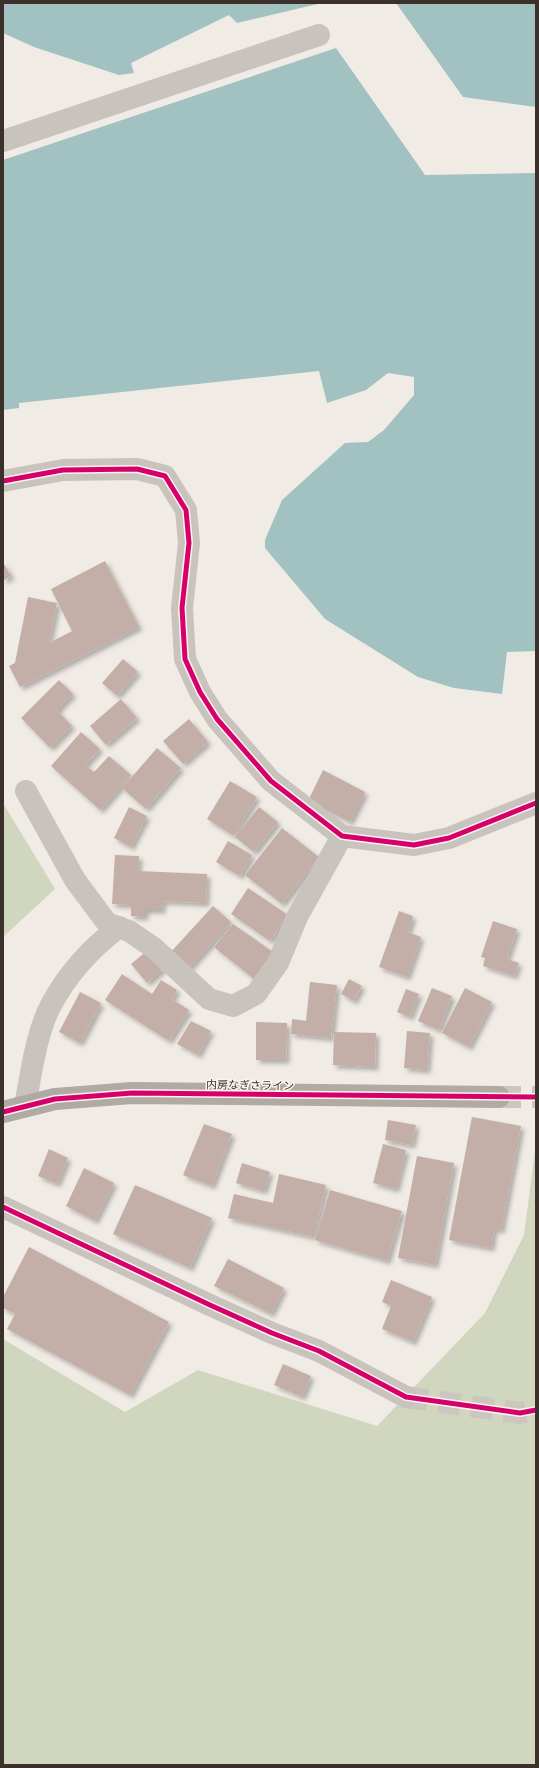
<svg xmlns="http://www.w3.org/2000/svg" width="539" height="1768" font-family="Cabin,'Noto Sans JP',sans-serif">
<defs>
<filter id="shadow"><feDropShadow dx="3.5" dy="3.5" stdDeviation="2" flood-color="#0004"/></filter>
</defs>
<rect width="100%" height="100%" fill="#f0ebe5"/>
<g fill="#d1d6bf">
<polygon points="3,803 55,889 3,937"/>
<polygon points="536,1143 536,1765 3,1765 3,1339 125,1412 198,1370 377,1426 485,1313 524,1235"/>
</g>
<g fill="#a1c2c1">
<polygon points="3,3 322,3 237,23 229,15 131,63 134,73 119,75 34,47 3,33"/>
<polygon points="396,3 536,3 536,107 463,97"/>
<polygon points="336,48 425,175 536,173 536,651 507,652 502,694 454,688 418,677 325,619 265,548 265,540 282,500 345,443 368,442 384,430 414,395 414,377 388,373 366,390 327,403 319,371 19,403 19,408 3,410 3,160"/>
</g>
<g fill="#c3afa7" filter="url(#shadow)">
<polygon points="105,561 139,627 20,687 9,666 15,663 28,597 57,603 49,643 72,631 51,589"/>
<polygon points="3,562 11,576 3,581"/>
<polygon points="123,659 138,672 117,696 102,683"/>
<polygon points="59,680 73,694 57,710 72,726 50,748 21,718"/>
<polygon points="121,699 137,718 106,745 90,726"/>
<polygon points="189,719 208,742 183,764 163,741"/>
<polygon points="81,732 100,749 85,765 94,772 109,756 131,775 100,810 51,766"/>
<polygon points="157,748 181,768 146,809 122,788"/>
<polygon points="323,770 365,792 350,822 308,801"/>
<polygon points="230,781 257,797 234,836 207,819"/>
<polygon points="129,807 147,816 131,847 114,838"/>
<polygon points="259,807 278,822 254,852 235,837"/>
<polygon points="282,828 319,857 282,904 245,875"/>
<polygon points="228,841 252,855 240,876 216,862"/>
<polygon points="115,855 139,856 138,871 207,874 206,903 163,901 162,910 145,910 145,917 131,916 131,905 112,904"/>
<polygon points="248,888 288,915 270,941 231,914"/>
<polygon points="213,906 231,922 188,969 170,953"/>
<polygon points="399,911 413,916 408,932 421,937 407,977 379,967"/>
<polygon points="493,921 517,929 507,959 519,963 514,976 483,966 485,958 481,957"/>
<polygon points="233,924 276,954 255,980 214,947"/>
<polygon points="148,950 164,968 147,983 131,964"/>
<polygon points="122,974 152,994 161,980 177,990 172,999 189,1010 169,1041 105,1000"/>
<polygon points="349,979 362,986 354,1001 341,994"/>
<polygon points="310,982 337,985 331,1038 291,1034 292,1019 306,1021"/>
<polygon points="432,988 452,996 439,1030 418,1021"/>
<polygon points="465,988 492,1002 469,1047 442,1033"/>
<polygon points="406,989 419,994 410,1017 397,1012"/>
<polygon points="80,992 101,1003 80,1043 59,1032"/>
<polygon points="191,1021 211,1031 198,1055 177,1044"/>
<polygon points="256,1022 287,1023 286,1060 256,1060"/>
<polygon points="407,1031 430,1033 427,1070 404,1068"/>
<polygon points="334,1032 376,1033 375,1067 333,1065"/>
<polygon points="472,1117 521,1126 501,1230 494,1229 491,1248 449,1240"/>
<polygon points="388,1120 416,1125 412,1145 385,1140"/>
<polygon points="204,1124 232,1134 212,1186 183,1175"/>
<polygon points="383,1144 406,1150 396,1189 373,1183"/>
<polygon points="49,1149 68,1158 57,1184 38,1176"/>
<polygon points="417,1156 454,1163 435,1265 398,1258"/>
<polygon points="242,1163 270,1172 264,1191 236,1183"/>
<polygon points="84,1168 114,1183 95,1221 66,1206"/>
<polygon points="279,1174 326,1185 314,1237 228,1218 234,1194 273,1203"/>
<polygon points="135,1185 212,1218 190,1268 113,1234"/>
<polygon points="330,1190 402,1211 387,1261 315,1240"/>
<polygon points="29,1247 169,1322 130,1395 7,1329 15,1314 3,1308 3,1297"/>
<polygon points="228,1259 284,1288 271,1314 214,1286"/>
<polygon points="391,1280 432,1297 413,1342 382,1329 391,1306 382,1302"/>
<polygon points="283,1364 311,1376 302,1397 274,1385"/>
</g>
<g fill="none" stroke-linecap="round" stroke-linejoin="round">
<polyline stroke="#ccc6c0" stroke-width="22" stroke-dasharray="22 11" stroke-linecap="butt" points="406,1397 520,1413 536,1410"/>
<polyline stroke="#ccc6c0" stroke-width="22" stroke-dasharray="22 11" stroke-linecap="butt" points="499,1097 536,1097"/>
<g stroke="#c9c3be" stroke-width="22">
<polyline points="3,141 319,35"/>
<polyline points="3,481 63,470 137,469 165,476 186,510 189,543 182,608 185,659 200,692 217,719 271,781 342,836 414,845 449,838 536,803"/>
<polyline points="26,791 75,880 107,923 129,931 154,948 209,999 233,1006 256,994 278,963 297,917 342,836"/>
<path d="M 25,1106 C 31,1075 36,1033 51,1005 C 68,973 90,949 119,927"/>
<polyline points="3,1207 210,1305 272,1333 319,1351 406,1397"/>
</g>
<polyline stroke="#afaaa4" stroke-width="22" points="3,1112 55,1099 132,1093 499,1097"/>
<defs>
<g id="cycleway">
<polyline points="3,481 63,470 137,469 165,476 186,510 189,543 182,608 185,659 200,692 217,719 271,781 342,836 414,845 449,838 536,803"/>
<polyline points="3,1112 55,1099 132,1093 536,1097"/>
<polyline points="3,1207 210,1305 272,1333 319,1351 406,1397 520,1413 536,1410"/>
</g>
</defs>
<use href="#cycleway" stroke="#fbf5ee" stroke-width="8"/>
<use href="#cycleway" stroke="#d6006c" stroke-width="5"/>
</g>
<g text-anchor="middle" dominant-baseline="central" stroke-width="3" stroke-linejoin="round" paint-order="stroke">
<g font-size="11" fill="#3b302b" stroke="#fbf5ee">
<text transform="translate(250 1085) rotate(1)">内房なぎさライン</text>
</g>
</g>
<rect width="539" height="1768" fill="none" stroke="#3b302b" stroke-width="8"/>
</svg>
